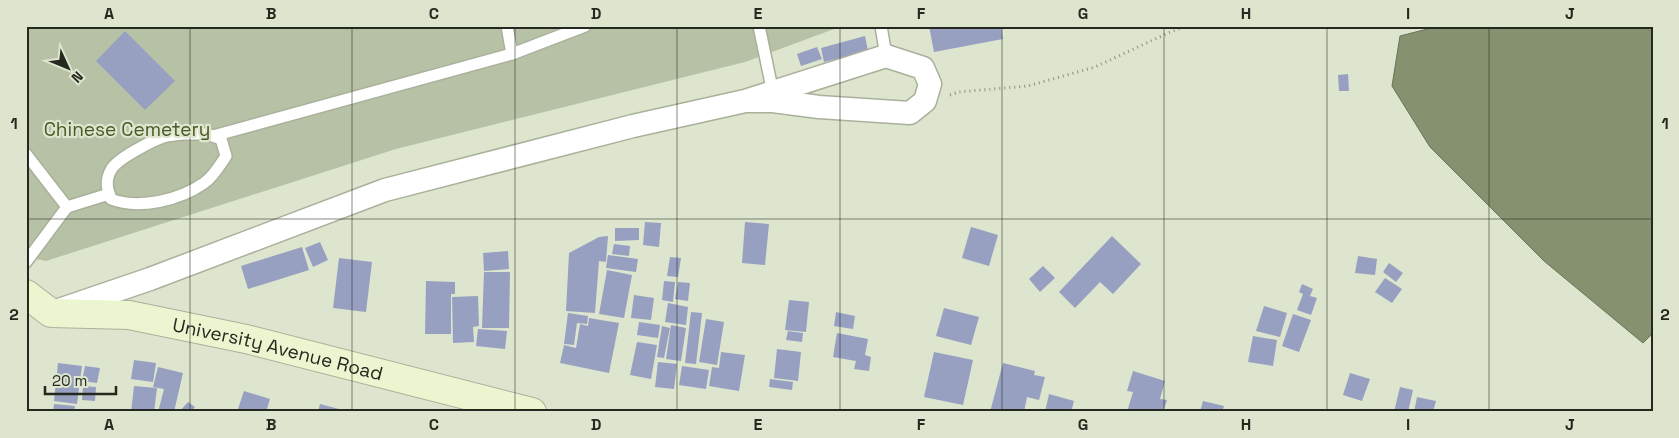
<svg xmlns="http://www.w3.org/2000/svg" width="1679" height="438" font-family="'Space Grotesk',sans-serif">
<rect width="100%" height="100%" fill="#dde5ce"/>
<polygon fill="#b7c1a5" points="26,26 842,26 745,62 396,149 46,261 26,257"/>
<polygon fill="#869170" stroke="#697258" points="1439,26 1653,26 1653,333 1643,343 1544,261 1430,147 1392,86 1400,36"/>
<g fill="#97a0c1">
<polygon points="929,26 1001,26 1003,39 934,52"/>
<polygon points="125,31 175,81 145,110 96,61"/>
<polygon points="865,36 868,51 824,62 821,48"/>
<polygon points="817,47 822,59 801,66 797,54"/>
<polygon points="1348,74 1349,91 1339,91 1338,75"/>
<polygon points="645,222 661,223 659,247 643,245"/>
<polygon points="745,222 769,224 765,265 742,263"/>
<polygon points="971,227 998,235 989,266 962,258"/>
<polygon points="615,228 639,228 639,240 615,241"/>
<polygon points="608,236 606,262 599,261 595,313 566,311 569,253 599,237"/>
<polygon points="1112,236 1141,264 1113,294 1100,282 1075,308 1059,292"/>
<polygon points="320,242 328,260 313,267 305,248"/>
<polygon points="614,244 630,246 629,256 612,254"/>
<polygon points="302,247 309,270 248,289 241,266"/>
<polygon points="508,251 509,269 484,271 483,253"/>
<polygon points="608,255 638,259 636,272 606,268"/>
<polygon points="1358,256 1377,259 1375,275 1355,273"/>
<polygon points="670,257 681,258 678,277 667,276"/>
<polygon points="339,258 372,262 366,312 333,308"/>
<polygon points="1389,263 1403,273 1396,282 1383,272"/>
<polygon points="1043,266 1055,278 1040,292 1029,279"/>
<polygon points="607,270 632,275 624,318 599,314"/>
<polygon points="484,272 510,272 509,328 482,328"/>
<polygon points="1385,278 1402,289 1392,303 1375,292"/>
<polygon points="426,281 455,282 455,294 451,294 451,334 425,334"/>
<polygon points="664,281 675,282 673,302 662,300"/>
<polygon points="678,282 690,283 688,301 675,299"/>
<polygon points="1302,284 1313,289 1310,296 1317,298 1311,315 1297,310 1303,294 1299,292"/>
<polygon points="634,295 654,298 651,320 631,318"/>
<polygon points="478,296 479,326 473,327 474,342 453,343 452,297"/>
<polygon points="789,300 809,302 806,332 785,330"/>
<polygon points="668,303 688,307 686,325 665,322"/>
<polygon points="1264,306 1287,313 1280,337 1256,331"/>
<polygon points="944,308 979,317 971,345 936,336"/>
<polygon points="691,312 702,313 696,364 685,363"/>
<polygon points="836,312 855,316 853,329 834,326"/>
<polygon points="568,313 588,316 587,324 577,323 574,345 564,344"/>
<polygon points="1293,314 1311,320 1299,352 1282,346"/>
<polygon points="589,318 619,323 609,373 560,363 564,345 576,348 580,324 588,326"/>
<polygon points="706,319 724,322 717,365 699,362"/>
<polygon points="639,322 660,325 658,338 637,335"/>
<polygon points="671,325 686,328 681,361 666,359"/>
<polygon points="662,326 670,328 664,358 657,357"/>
<polygon points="478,329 507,331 505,349 476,346"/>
<polygon points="788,331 803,333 802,342 786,340"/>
<polygon points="837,333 868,339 865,355 871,357 869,371 854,369 856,361 833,357"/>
<polygon points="1253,336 1277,340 1273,366 1248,362"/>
<polygon points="637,342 657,345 651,379 630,375"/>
<polygon points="777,349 801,352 798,381 774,378"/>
<polygon points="721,352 745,355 739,391 709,386 712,367 719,368"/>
<polygon points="934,352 973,360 963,405 924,397"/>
<polygon points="134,360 156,363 153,382 131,379"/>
<polygon points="658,362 677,364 674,389 655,387"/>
<polygon points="58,363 82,366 77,404 54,401"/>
<polygon points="1003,363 1035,371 1034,375 1045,377 1039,400 1027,397 1024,412 990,412"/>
<polygon points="85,366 100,368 97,383 82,381"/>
<polygon points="682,366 709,370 706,389 679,385"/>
<polygon points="158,367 183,373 174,412 158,412 164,389 153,387"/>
<polygon points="1133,371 1165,381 1160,399 1167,400 1163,412 1127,412 1133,392 1127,391"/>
<polygon points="1350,373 1370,379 1362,401 1343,395"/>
<polygon points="770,379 793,382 792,390 769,387"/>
<polygon points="83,386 96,387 95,401 82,400"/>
<polygon points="134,386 157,388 154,412 131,412"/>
<polygon points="1400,387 1413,390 1408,412 1394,412"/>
<polygon points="244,391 270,399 266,412 237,412"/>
<polygon points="1049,394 1074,401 1071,412 1045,412"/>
<polygon points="1417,397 1436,401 1433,412 1414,412"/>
<polygon points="1203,401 1224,406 1222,412 1200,412"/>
<polygon points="188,402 195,407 191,412 179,412"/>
<polygon points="54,404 75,406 74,412 53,412"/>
<polygon points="320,404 339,409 338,412 318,412"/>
</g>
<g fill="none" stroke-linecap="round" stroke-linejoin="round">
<defs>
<g id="service">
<polyline points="507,26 512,54"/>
<polyline points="759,26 773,93"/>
<polyline points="881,26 886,56"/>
<path d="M 183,134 L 207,134 L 221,139 L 226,156 C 220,165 213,177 204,183 C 180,200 139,210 111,199 C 107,189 105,180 111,170 C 116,159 152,141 163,137 C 169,135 176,135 183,134 Z"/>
<polyline points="213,136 512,54 585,26"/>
<polyline points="26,154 67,207"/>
<polyline points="26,262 67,207 109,194"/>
</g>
<polyline id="minor" points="59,310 150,279 385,190 633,126 745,101 773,101 819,107 910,113 925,101 930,84 923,68 886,56 745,101"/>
<g id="secondary">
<path id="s1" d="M 26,294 L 51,313 L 129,315 L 246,339 L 532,412"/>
</g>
</defs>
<use href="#service" stroke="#aab19b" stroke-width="14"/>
<use href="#minor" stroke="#aab19b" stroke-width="25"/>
<use href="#secondary" stroke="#aab19b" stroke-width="30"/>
<polyline stroke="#8c9181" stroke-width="3" stroke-dasharray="1 4" stroke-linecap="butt" points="950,95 958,92 1028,86 1095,67 1168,33 1187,26"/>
<use href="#service" stroke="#fff" stroke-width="11"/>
<use href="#minor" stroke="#fff" stroke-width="22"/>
<use href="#secondary" stroke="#ebf5cf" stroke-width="28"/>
</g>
<path fill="none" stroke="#25281f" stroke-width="1" stroke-opacity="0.55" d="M 190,26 L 190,412M 352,26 L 352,412M 515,26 L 515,412M 677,26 L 677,412M 840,26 L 840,412M 1002,26 L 1002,412M 1164,26 L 1164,412M 1327,26 L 1327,412M 1489,26 L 1489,412M 26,219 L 1653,219"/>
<g text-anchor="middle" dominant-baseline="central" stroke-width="4.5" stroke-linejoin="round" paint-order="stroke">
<g font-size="19" fill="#4a5823" stroke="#dde5ce">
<text x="127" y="129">Chinese Cemetery</text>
</g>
<g font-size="19" fill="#25281f" stroke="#dde5ce">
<text stroke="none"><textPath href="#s1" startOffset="262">University Avenue Road</textPath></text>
</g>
</g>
<rect width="1679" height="438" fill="none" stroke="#dde5ce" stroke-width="55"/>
<g transform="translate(68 68) rotate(134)" stroke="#dde5ce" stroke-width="4" paint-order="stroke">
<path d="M0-4L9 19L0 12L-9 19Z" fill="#25281f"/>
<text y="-8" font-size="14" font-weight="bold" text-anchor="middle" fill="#25281f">N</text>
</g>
<path d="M45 386v8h71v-8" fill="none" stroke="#25281f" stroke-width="2.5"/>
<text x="52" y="386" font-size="15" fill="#25281f" stroke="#dde5ce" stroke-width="4" paint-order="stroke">20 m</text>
<rect x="28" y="28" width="1624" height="382" fill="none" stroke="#25281f" stroke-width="2"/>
<g font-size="16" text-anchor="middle" font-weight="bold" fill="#25281f">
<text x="109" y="19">A</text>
<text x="271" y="19">B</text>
<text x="434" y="19">C</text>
<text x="596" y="19">D</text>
<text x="758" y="19">E</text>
<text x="921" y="19">F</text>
<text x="1083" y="19">G</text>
<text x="1246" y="19">H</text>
<text x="1408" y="19">I</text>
<text x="1570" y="19">J</text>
<text x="14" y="129">1</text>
<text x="1665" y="129">1</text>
<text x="14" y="320">2</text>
<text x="1665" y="320">2</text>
<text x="109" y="430">A</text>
<text x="271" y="430">B</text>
<text x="434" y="430">C</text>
<text x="596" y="430">D</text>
<text x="758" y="430">E</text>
<text x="921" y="430">F</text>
<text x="1083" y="430">G</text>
<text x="1246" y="430">H</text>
<text x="1408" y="430">I</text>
<text x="1570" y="430">J</text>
</g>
</svg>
